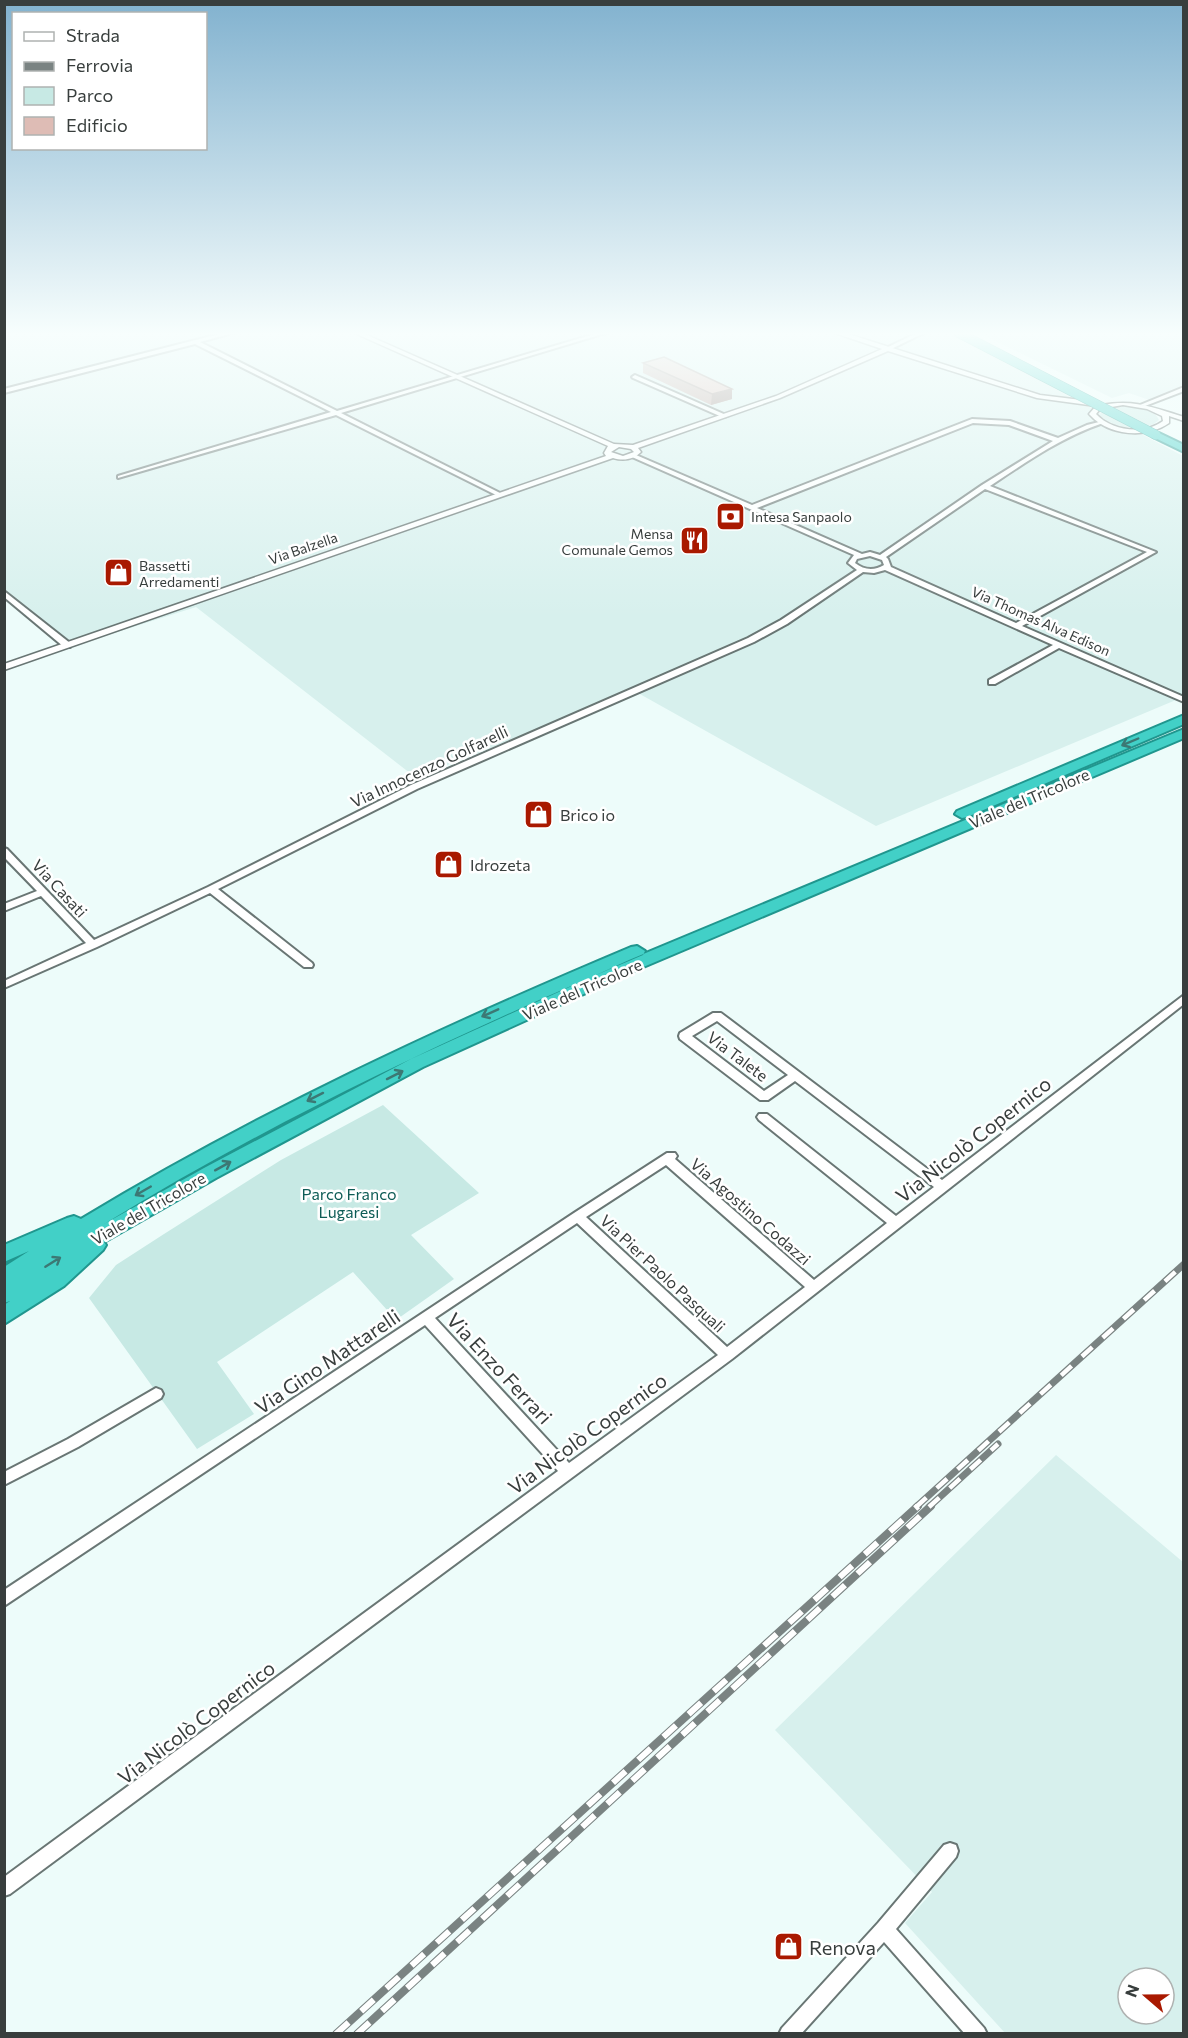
<svg xmlns="http://www.w3.org/2000/svg" width="1188" height="2038" font-family="Commissioner,sans-serif">
<rect width="100%" height="100%" fill="#edfcfa"/>
<g fill="#d7f0ed" fill-rule="evenodd">
<polygon points="4,332 947,332 1183,456 1183,697 876,826 638,693 415,777 196,607 70,647 5,597"/>
<polygon points="977,332 1183,332 1183,394 1158,403 1129,393 1112,398"/>
<path d="M 1056,1455 L 1183,1562 L 1183,2033 L 1005,2033 L 905,1923 L 932,1892 L 775,1730 ZM 1128,1978 L 1164,1978 L 1164,2014 L 1128,2014 Z"/>
</g>
<g fill="#c7e9e4">
<path d="M 1126,406 C 1138,407 1154,408 1159,420 C 1146,433 1112,428 1100,415 L 1106,408 Z"/>
<polygon points="383,1105 479,1193 411,1235 454,1279 396,1320 353,1272 217,1362 254,1414 197,1449 89,1298 116,1265 164,1234 281,1160"/>
</g>
<g fill="none" stroke-linecap="round" stroke-linejoin="round">
<defs>
<g id="minor">
<polygon points="227,332 236,332 200,342 337,411 601,332 609,332 341,413 500,493 501,494 498,496 336,415 118,478 118,476 331,412 195,344 4,393 4,389"/>
<polygon points="919,332 926,332 889,350 884,349"/>
<polygon points="635,375 726,415 727,416 722,417 633,378 632,377"/>
<polygon points="1184,387 1184,391 1145,406 1140,405"/>
<path d="M 972,419 L 1010,421 L 1058,438 L 1087,425 L 1103,421 L 1103,423 C 1062,437 1026,462 990,486 L 1156,552 L 1022,626 L 1184,697 L 1184,702 L 1059,648 L 995,684 L 989,684 L 989,680 L 1053,645 L 885,570 L 874,573 L 863,572 L 787,624 L 754,642 L 417,789 L 218,889 L 312,963 L 313,965 L 312,967 L 304,967 L 210,893 L 97,947 L 4,988 L 4,981 L 86,943 L 41,896 L 4,911 L 4,904 L 37,891 L 4,857 L 4,848 L 7,849 L 94,940 L 208,887 L 411,785 L 748,638 L 781,620 L 857,570 L 848,563 L 854,555 L 632,457 L 632,455 L 636,455 L 752,505 ZM 973,423 L 1009,425 L 1053,441 L 982,485 L 880,555 L 870,552 L 862,554 L 757,508 ZM 985,489 L 1147,552 L 1016,623 L 891,567 L 888,559 L 886,557 ZM 870,556 L 882,560 L 884,565 C 874,571 864,570 855,563 L 857,559 Z"/>
<polygon points="4,591 70,643 70,647 64,647 4,597"/>
<path d="M 1184,995 L 1184,1004 L 732,1359 L 10,1894 L 4,1896 L 4,1877 L 558,1471 L 425,1325 L 4,1606 L 4,1590 L 574,1213 L 667,1153 L 675,1153 L 677,1156 L 675,1159 L 814,1280 L 887,1223 L 759,1120 L 757,1117 L 759,1114 L 767,1114 L 896,1216 L 934,1187 L 795,1081 L 768,1100 L 760,1100 L 680,1039 L 679,1036 L 680,1033 L 713,1013 L 721,1013 L 942,1180 ZM 717,1021 L 788,1075 L 764,1091 L 692,1036 ZM 666,1165 L 805,1287 L 727,1347 L 586,1217 ZM 577,1223 L 718,1355 L 569,1463 L 435,1318 Z"/>
<polygon points="156,1388 161,1390 163,1394 161,1398 78,1447 4,1485 4,1472 68,1439"/>
<polygon points="950,1843 956,1845 958,1851 956,1857 896,1929 984,2028 987,2034 965,2034 884,1942 801,2034 779,2034 782,2028 878,1923 944,1845"/>
</g>
<path id="tertiary" d="M 352,332 L 360,332 L 614,444 L 633,445 L 776,396 L 882,349 L 832,332 L 842,332 L 1040,395 L 1098,402 L 1101,405 C 1135,399 1152,407 1184,417 L 1184,421 L 1169,416 L 1169,423 C 1146,439 1109,436 1090,415 L 1089,414 L 1096,406 L 1037,398 L 888,351 L 780,398 L 638,448 L 641,452 C 633,460 623,461 613,458 L 4,670 L 4,664 L 606,456 L 604,453 L 608,446 ZM 1123,405 L 1147,409 L 1162,416 L 1163,421 C 1144,435 1112,431 1096,414 L 1100,409 ZM 619,447 L 631,449 L 634,452 L 623,456 L 611,452 Z"/>
<g id="trunk">
<polygon points="1153,433 1159,433 1184,445 1184,452 1153,437"/>
<polygon points="1184,715 1184,724 967,817 962,818 955,814 957,811"/>
<path d="M 1184,729 L 1184,738 L 641,968 L 423,1067 L 216,1178 L 104,1242 L 106,1245 L 103,1250 L 64,1286 L 4,1324 L 4,1305 L 10,1301 L 4,1303 L 4,1267 L 29,1251 L 4,1262 L 4,1245 L 67,1218 L 74,1216 L 81,1219 C 258,1112 441,1027 631,947 L 637,946 L 645,951 L 643,955 C 455,1035 279,1117 104,1224 L 204,1168 L 411,1059 L 629,960 Z"/>
</g>
</defs>
<use href="#minor" stroke="#697674" stroke-width="4"/>
<use href="#tertiary" stroke="#697674" stroke-width="3"/>
<use href="#trunk" stroke="#20968e" stroke-width="4"/>
<use href="#minor" fill="#fff" fill-rule="evenodd"/>
<use href="#tertiary" fill="#fff" fill-rule="evenodd"/>
<use href="#trunk" fill="#42d0c7" fill-rule="evenodd"/>
<defs>
<g id="rail-far1">
<polyline points="916,1507 1184,1264"/>
<polyline points="929,1507 998,1444"/>
</g>
<g id="rail">
<polyline points="336,2034 918,1506"/>
<polyline points="357,2034 931,1506"/>
</g>
</defs>
<use href="#rail-far1" stroke="#7a8382" stroke-width="7"/>
<use href="#rail" stroke="#7a8382" stroke-width="8"/>
<use href="#rail-far1" stroke="#fff" stroke-width="4.5" stroke-dasharray="14" stroke-linecap="butt"/>
<use href="#rail" stroke="#fff" stroke-width="6" stroke-dasharray="17" stroke-linecap="butt"/>
<defs>
<polyline id="trunk-bridge" points="957,332 1156,435"/>
</defs>
<use href="#trunk-bridge" stroke="#20968e" stroke-width="10" stroke-linecap="butt"/>
<use href="#trunk-bridge" stroke="#42d0c7" stroke-width="9"/>
</g>
<polygon fill="#bfa29c" points="643,363 732,399 711,405 643,373"/>
<polygon fill="#9b847f" points="732,389 732,399 711,405 712,394"/>
<polygon fill="#debcb5" stroke="#9b847f" stroke-width="1.5" points="664,357 732,389 712,394 643,363"/>
<defs><path id="oneway-shaft" d="M-6 0H5M1.5-3L5.5 0L1.5 3" fill="none" stroke-width="1.6" stroke-linecap="round" stroke-linejoin="round" transform="scale(1.5)"/></defs>
<g stroke="#3c7874">
<use href="#oneway-shaft" transform="translate(1130 742) rotate(157)"/>
<use href="#oneway-shaft" transform="translate(490 1013) rotate(156)"/>
<use href="#oneway-shaft" transform="translate(395 1075) rotate(-27)"/>
<use href="#oneway-shaft" transform="translate(315 1097) rotate(153)"/>
<use href="#oneway-shaft" transform="translate(223 1166) rotate(-29)"/>
<use href="#oneway-shaft" transform="translate(143 1191) rotate(150)"/>
<use href="#oneway-shaft" transform="translate(53 1262) rotate(-32)"/>
</g>
<linearGradient id="sky" x2="0" y2="1"><stop stop-color="#82b2cf"/><stop offset="0.54" stop-color="#f7fefd"/><stop offset="1" stop-color="#f7fefd" stop-opacity="0"/></linearGradient>
<rect width="1188" height="618" fill="url(#sky)"/>
<defs>
<symbol id="bank-square" viewBox="-11 -11 22 22"><rect x="-9" y="-9" width="18" height="18" rx="4" fill="#a91900" stroke="#fff"/><path d="M-6-4H6V4H-6ZM0-2.3a2.3 2.3 0 1 0 0 4.6a2.3 2.3 0 1 0 0-4.6Z" fill="#fff"/></symbol>
<symbol id="restaurant-square" viewBox="-11 -11 22 22"><rect x="-9" y="-9" width="18" height="18" rx="4" fill="#a91900" stroke="#fff"/><path d="M-5-6h1v4h1v-4h1v4h1v-4h1v5L-1.5 .5V6h-2V.5L-5-1ZM5-6V6H3V1.5H1.5Q1.5-4 5-6Z" fill="#fff"/></symbol>
<symbol id="shop-square" viewBox="-11 -11 22 22"><rect x="-9" y="-9" width="18" height="18" rx="4" fill="#a91900" stroke="#fff"/><path d="M-5-2.5h2.3a2.7 3.5 0 0 1 5.4 0H5L5.5 6h-11ZM-1.5-2.5h3a1.5 2.3 0 0 0-3 0Z" fill="#fff"/></symbol>
</defs>
<g fill-rule="evenodd">
<use href="#bank-square" x="714" y="500" width="33" height="33"/>
<use href="#restaurant-square" x="678" y="524" width="33" height="33"/>
<use href="#shop-square" x="102" y="556" width="33" height="33"/>
<use href="#shop-square" x="522" y="798" width="33" height="33"/>
<use href="#shop-square" x="432" y="848" width="33" height="33"/>
<use href="#shop-square" x="772" y="1930" width="33" height="33"/>
</g>
<g text-anchor="middle" dominant-baseline="central" stroke-width="5" stroke-linejoin="round" paint-order="stroke">
<g font-size="14" fill="#383e3d" stroke="#fff" text-anchor="start">
<text x="751" y="516">Intesa Sanpaolo</text>
<text x="673" y="533" text-anchor="end">Mensa<tspan x="673" dy="16">Comunale Gemos</tspan></text>
<text x="139" y="565">Bassetti<tspan x="139" dy="16">Arredamenti</tspan></text>
</g>
<g font-size="14" fill="#383e3d" stroke="#fff">
<text transform="translate(303 548) rotate(-19)">Via Balzella</text>
<text transform="translate(1041 621) rotate(24)">Via Thomas Alva Edison</text>
</g>
<g font-size="16" fill="#383e3d" stroke="#fff">
<text transform="translate(429 766) rotate(-25)">Via Innocenzo Golfarelli</text>
<text transform="translate(1029 798) rotate(-23)">Viale del Tricolore</text>
<text transform="translate(60 888) rotate(47)">Via Casati</text>
<text transform="translate(582 989) rotate(-24)">Viale del Tricolore</text>
<text transform="translate(738 1056) rotate(37)">Via Talete</text>
<text transform="translate(148 1208) rotate(-30)">Viale del Tricolore</text>
<text transform="translate(751 1211) rotate(41)">Via Agostino Codazzi</text>
<text transform="translate(663 1273) rotate(43)">Via Pier Paolo Pasquali</text>
</g>
<g font-size="16" fill="#383e3d" stroke="#fff" text-anchor="start">
<text x="560" y="814">Brico io</text>
<text x="470" y="864">Idrozeta</text>
</g>
<g font-size="16" fill="#0e5c56" stroke="#fff">
<text x="349" y="1193">Parco Franco<tspan x="349" dy="18">Lugaresi</tspan></text>
</g>
<g font-size="20" fill="#383e3d" stroke="#fff">
<text transform="translate(973 1139) rotate(-38)">Via Nicolò Copernico</text>
<text transform="translate(327 1361) rotate(-34)">Via Gino Mattarelli</text>
<text transform="translate(500 1368) rotate(47)">Via Enzo Ferrari</text>
<text transform="translate(587 1433) rotate(-36)">Via Nicolò Copernico</text>
<text transform="translate(196 1722) rotate(-37)">Via Nicolò Copernico</text>
</g>
<g font-size="20" fill="#383e3d" stroke="#fff" text-anchor="start">
<text x="809" y="1947">Renova</text>
</g>
</g>
<rect width="1188" height="2038" fill="none" stroke="#383e3d" stroke-width="12"/>
<rect x="12" y="12" width="195" height="138" fill="#ffffff" stroke="#afb2b1" stroke-width="1.5"/>
<rect x="24" y="32" width="30" height="9" fill="#ffffff" stroke="#afb2b1" stroke-width="1.5"/>
<text x="66" y="42" font-size="18" fill="#383e3d">Strada</text>
<rect x="24" y="62" width="30" height="9" fill="#7a8382" stroke="#afb2b1" stroke-width="1.5"/>
<text x="66" y="72" font-size="18" fill="#383e3d">Ferrovia</text>
<rect x="24" y="87" width="30" height="18" fill="#c7e9e4" stroke="#afb2b1" stroke-width="1.5"/>
<text x="66" y="102" font-size="18" fill="#383e3d">Parco</text>
<rect x="24" y="117" width="30" height="18" fill="#debcb5" stroke="#afb2b1" stroke-width="1.5"/>
<text x="66" y="132" font-size="18" fill="#383e3d">Edificio</text>
<g transform="translate(1146 1996) rotate(290)"><circle r="28" fill="#ffffff" stroke="#afb2b1" stroke-width="1.5"/>
<path d="M0-4.5L10 22L0 15L-10 22Z" fill="#a91900"/>
<text y="-9" font-size="16" font-weight="bold" text-anchor="middle" fill="#383e3d">N</text>
</g>
</svg>
